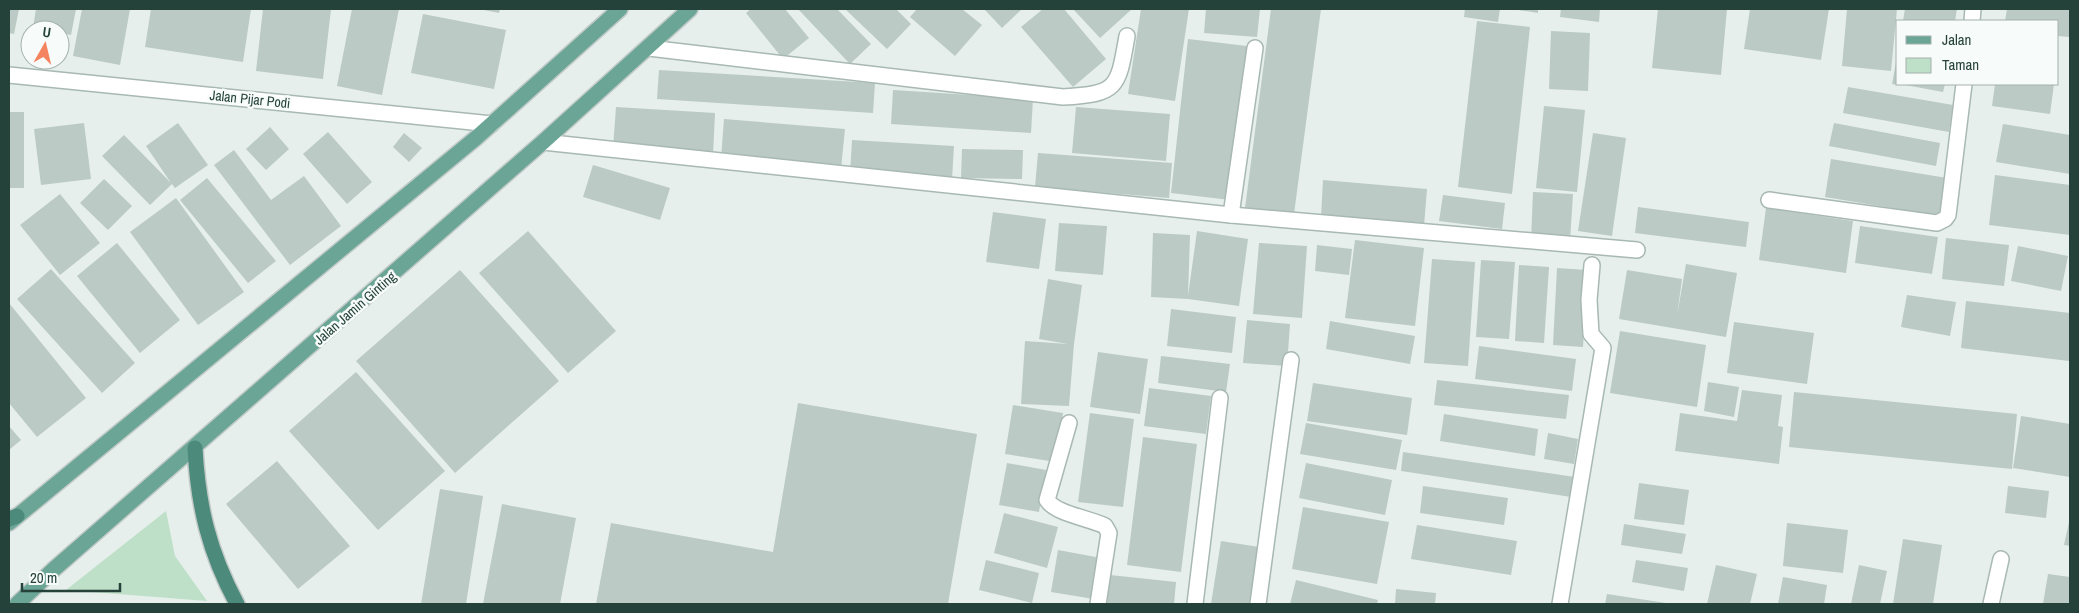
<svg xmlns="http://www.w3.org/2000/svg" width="2079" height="613" font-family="'Archivo Narrow',sans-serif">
<rect width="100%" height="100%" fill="#e6efeb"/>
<polygon fill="#bfe0c8" points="166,511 175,556 207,601 66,590"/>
<g fill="#bbcac4">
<polygon points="9,9 19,9 14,34 9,33"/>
<polygon points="36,9 76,9 71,35 60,33 60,30 33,28"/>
<polygon points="82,9 130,9 120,65 73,56"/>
<polygon points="151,9 251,9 243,62 145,47"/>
<polygon points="263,9 331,9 323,79 256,71"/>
<polygon points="352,9 399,9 382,95 337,86"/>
<polygon points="479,9 500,9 499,13"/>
<polygon points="751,9 785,9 809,38 783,59 746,13"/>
<polygon points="798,9 837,9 871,44 850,64"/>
<polygon points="845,9 896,9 911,24 887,49"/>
<polygon points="917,9 962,9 982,25 955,56 910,17"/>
<polygon points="984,9 1022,9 1002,28"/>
<polygon points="1043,9 1064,9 1106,59 1073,87 1021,27"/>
<polygon points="1073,9 1132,9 1100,38"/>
<polygon points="1141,9 1189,9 1175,101 1128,94"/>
<polygon points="1206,9 1260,9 1257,37 1204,33"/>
<polygon points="1271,9 1321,9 1294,214 1245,208"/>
<polygon points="1465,9 1500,9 1498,22 1464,17"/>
<polygon points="1512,9 1538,9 1538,13"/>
<polygon points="1561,9 1600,9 1599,22 1560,17"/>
<polygon points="1658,9 1727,9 1721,75 1652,68"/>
<polygon points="1750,9 1829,9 1821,60 1744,49"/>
<polygon points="1847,9 1897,9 1891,71 1842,66"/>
<polygon points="1905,9 1957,9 1955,21 1903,21"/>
<polygon points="2007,9 2070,9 2069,37 2058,36 2058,21 2005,21"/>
<polygon points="423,14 506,30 494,89 411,73"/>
<polygon points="1477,21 1530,27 1512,194 1458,187"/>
<polygon points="1551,31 1590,33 1588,91 1549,89"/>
<polygon points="1188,39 1247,46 1230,200 1171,193"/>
<polygon points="1897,57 1898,57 1898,85 1892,84"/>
<polygon points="659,70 875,83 873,113 657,99"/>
<polygon points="1900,84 1945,84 1943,92"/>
<polygon points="1995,84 2054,84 2050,114 1992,106"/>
<polygon points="1848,87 1953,105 1949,132 1843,113"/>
<polygon points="893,90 1033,99 1031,133 891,124"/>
<polygon points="1544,106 1585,110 1577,192 1536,188"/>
<polygon points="616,107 715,113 713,155 613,148"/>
<polygon points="1076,107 1170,114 1166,161 1072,153"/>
<rect x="9" y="112" width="15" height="76"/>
<polygon points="724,119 845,129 841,169 721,158"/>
<polygon points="84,123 91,179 41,185 34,129"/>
<polygon points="178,123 208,165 175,188 172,184 150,205 102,156 124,135 171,183 146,146"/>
<polygon points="1834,123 1940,143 1936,166 1829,146"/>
<polygon points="2003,124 2070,135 2070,174 1996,162"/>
<polygon points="270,127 289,149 266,170 246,149"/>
<polygon points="328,132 372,182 347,204 303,154"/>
<polygon points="404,133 422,148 409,162 393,147"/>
<polygon points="1593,133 1626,138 1612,236 1578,231"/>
<polygon points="852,140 954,146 952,179 850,174"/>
<polygon points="962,149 1023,150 1022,179 961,178"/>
<polygon points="234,150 271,200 304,176 341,226 290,265 214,165"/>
<polygon points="1038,153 1172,163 1169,198 1035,187"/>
<polygon points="1831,159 1947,178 1940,216 1825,197"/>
<polygon points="593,165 670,188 660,220 583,197"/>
<polygon points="1995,175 2070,185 2070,235 1989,225"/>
<polygon points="207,178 276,261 248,283 180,200"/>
<polygon points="104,179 132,206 108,230 80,203"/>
<polygon points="1323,180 1427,189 1424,226 1321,217"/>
<polygon points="1533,192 1573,194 1570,241 1531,240"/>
<polygon points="60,194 100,243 60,275 20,225"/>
<polygon points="1443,195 1505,203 1502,229 1439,221"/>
<polygon points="176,198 244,292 198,325 130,232"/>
<polygon points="1638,207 1749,222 1746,247 1635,233"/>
<polygon points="1766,208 1853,221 1846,273 1759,260"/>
<polygon points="993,212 1046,219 1039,269 986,262"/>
<polygon points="1059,223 1107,226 1103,275 1055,271"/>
<polygon points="1860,226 1938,237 1932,274 1855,263"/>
<polygon points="528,231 616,331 568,373 479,273"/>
<polygon points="1197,231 1248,239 1239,306 1188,299 1151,297 1153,233 1190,235 1188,296"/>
<polygon points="1946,238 2009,245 2004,286 1942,279"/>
<polygon points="1355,240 1424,248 1415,326 1345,318"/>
<polygon points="117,243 180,320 140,353 77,276"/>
<polygon points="1259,243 1307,246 1302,318 1253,314"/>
<polygon points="1317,245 1352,249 1349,275 1315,271"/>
<polygon points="2018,246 2068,256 2061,291 2011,281"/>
<polygon points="1432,259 1475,262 1468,366 1424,363"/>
<polygon points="1481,260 1515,262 1509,339 1476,337"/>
<polygon points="1686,264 1737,273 1726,337 1619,319 1627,270 1682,279 1677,316"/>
<polygon points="1519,265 1549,267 1544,343 1515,341"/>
<polygon points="1557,268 1588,270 1583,347 1553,345"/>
<polygon points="51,269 135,363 102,393 17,299"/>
<polygon points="460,270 559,381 455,473 356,361"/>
<polygon points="1048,279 1082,285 1074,344 1069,406 1021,404 1025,341 1068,344 1039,339"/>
<polygon points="1907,295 1956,302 1950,336 1901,327"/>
<polygon points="1966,301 2070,313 2069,361 1961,348"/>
<polygon points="9,303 86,398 37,437 9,403"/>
<polygon points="1171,309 1236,317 1232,353 1167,346"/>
<polygon points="1247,320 1290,324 1287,366 1243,363"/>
<polygon points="1330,321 1415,336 1410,364 1326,349"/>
<polygon points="1734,322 1814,333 1807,384 1727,373"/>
<polygon points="1620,331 1706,345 1697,407 1610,393"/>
<polygon points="1479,346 1576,359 1572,391 1475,379"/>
<polygon points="1098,352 1148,359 1140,414 1090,407"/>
<polygon points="1161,356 1230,364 1226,392 1158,383"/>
<polygon points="356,372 445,471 378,530 289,431"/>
<polygon points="1437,380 1569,395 1566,419 1434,405"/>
<polygon points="1708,382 1739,387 1734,417 1704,411"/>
<polygon points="1313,383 1412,398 1407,435 1307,421"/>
<polygon points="1149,388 1211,396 1206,434 1144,426"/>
<polygon points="1742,390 1782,395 1778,426 1783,427 1779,464 1675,451 1680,413 1737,421"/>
<polygon points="1794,392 2017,414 2012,469 1789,447"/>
<polygon points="798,403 977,434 948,604 596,604 611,523 773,552"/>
<polygon points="1013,405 1063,413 1056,462 1005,454"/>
<polygon points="1090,413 1134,419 1123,507 1078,502"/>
<polygon points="1444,414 1538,429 1535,456 1440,441"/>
<polygon points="2021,416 2070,424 2070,477 2013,468"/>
<polygon points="1306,423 1402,440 1396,470 1300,454"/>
<polygon points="9,426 21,440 9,450"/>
<polygon points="1548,433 1578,439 1574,464 1544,459"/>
<polygon points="1143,437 1197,444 1181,572 1127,565"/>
<polygon points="1403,452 1575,477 1571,497 1401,471"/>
<polygon points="277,461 350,546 298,589 226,504"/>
<polygon points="1007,463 1046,470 1039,512 999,505"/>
<polygon points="1306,463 1392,480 1385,515 1299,498"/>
<polygon points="1639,483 1689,490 1684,525 1634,519"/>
<polygon points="1423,486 1508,498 1504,525 1420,513"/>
<polygon points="2008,486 2049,491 2046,518 2005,513"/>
<polygon points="440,489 483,496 466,604 421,604"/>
<polygon points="502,504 576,518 560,604 483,604"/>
<polygon points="1303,507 1389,522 1377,584 1292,569"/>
<polygon points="1004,513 1058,527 1047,568 994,553"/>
<polygon points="2069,522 2070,523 2070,546 2064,545"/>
<polygon points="1787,523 1848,530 1843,573 1783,566"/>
<polygon points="1624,524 1686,534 1682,554 1621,545"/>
<polygon points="1417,525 1517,541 1511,575 1411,559"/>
<polygon points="1903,539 1942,545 1933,604 1893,604"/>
<polygon points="1221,541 1259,547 1250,604 1211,604"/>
<polygon points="1058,550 1101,558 1094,599 1051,592"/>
<polygon points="986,560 1039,573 1032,603 979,590"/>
<polygon points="1636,560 1688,568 1684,591 1632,582"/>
<polygon points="1716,565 1757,574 1750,604 1707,604"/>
<polygon points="1859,565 1887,571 1880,604 1851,604"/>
<polygon points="2048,574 2070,577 2070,604 2043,604"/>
<polygon points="1110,575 1176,582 1174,604 1107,604"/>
<polygon points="1783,577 1827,585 1824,604 1778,604"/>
<polygon points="1296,580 1378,600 1377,604 1290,604"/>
<polygon points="1396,589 1436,593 1435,604 1395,604"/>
<polygon points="1607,594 1666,603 1666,604 1605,604"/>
</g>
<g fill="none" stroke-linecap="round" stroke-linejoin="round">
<defs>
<g id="minor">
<polyline points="1972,21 1973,9"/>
<path d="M 649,48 L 1063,97 C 1118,94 1118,88 1127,36"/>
<polyline points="9,75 492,124"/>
<polyline points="543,142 1231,215 1637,250"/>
<polyline points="1769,200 1937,223 1945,219 1948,215 1964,84"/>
<polyline points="1231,215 1255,48"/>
<path d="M 1069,423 L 1047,500 C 1056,514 1089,518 1105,526 L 1109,533 L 1098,604"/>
<polyline points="1195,604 1220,398"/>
<polyline points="1258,604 1291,360"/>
<polyline points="1560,604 1603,348 1591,334 1589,300 1592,265"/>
<polyline points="1991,604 2001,559"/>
</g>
<g id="primary">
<polyline points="9,523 476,138 620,9"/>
<polyline points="17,604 53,570 543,142 690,9"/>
</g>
<g id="trunk">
<path d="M 195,448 C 198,506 209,552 237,604"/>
<polyline points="9,519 17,516"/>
</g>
</defs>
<use href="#minor" stroke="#a8b8b2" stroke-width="18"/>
<use href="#primary" stroke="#c2cac8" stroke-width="18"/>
<use href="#trunk" stroke="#c2cac8" stroke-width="18"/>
<use href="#minor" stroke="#fff" stroke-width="15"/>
<use href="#primary" stroke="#6aa596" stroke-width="15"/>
<use href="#trunk" stroke="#4c8a7c" stroke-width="15"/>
</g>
<g text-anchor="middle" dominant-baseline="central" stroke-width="5" stroke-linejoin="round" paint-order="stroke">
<g font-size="14" fill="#24423a" stroke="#f7fbf9">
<text transform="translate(250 99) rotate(6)">Jalan Pijar Podi</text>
<text transform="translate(355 308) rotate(-41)">Jalan Jamin Ginting</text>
</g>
</g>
<rect width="2079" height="613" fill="none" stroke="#24423a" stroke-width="20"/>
<rect x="1896" y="20" width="162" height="65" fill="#f7fbf9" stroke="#a3b1ad"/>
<rect x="1906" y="36" width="25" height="8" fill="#6aa596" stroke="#a3b1ad"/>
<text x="1942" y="45" font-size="15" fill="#24423a">Jalan</text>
<rect x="1906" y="58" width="25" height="15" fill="#bfe0c8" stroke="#a3b1ad"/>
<text x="1942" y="70" font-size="15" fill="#24423a">Taman</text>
<g transform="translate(45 45) rotate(8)"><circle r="24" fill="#f7fbf9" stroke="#a3b1ad"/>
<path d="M0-4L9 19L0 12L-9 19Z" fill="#f4845f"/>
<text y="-8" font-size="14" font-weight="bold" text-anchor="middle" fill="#24423a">U</text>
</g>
<path d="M22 583v8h98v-8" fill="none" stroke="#24423a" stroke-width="2.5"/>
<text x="30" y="583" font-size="15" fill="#24423a" stroke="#f7fbf9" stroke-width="4" paint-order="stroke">20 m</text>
</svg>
